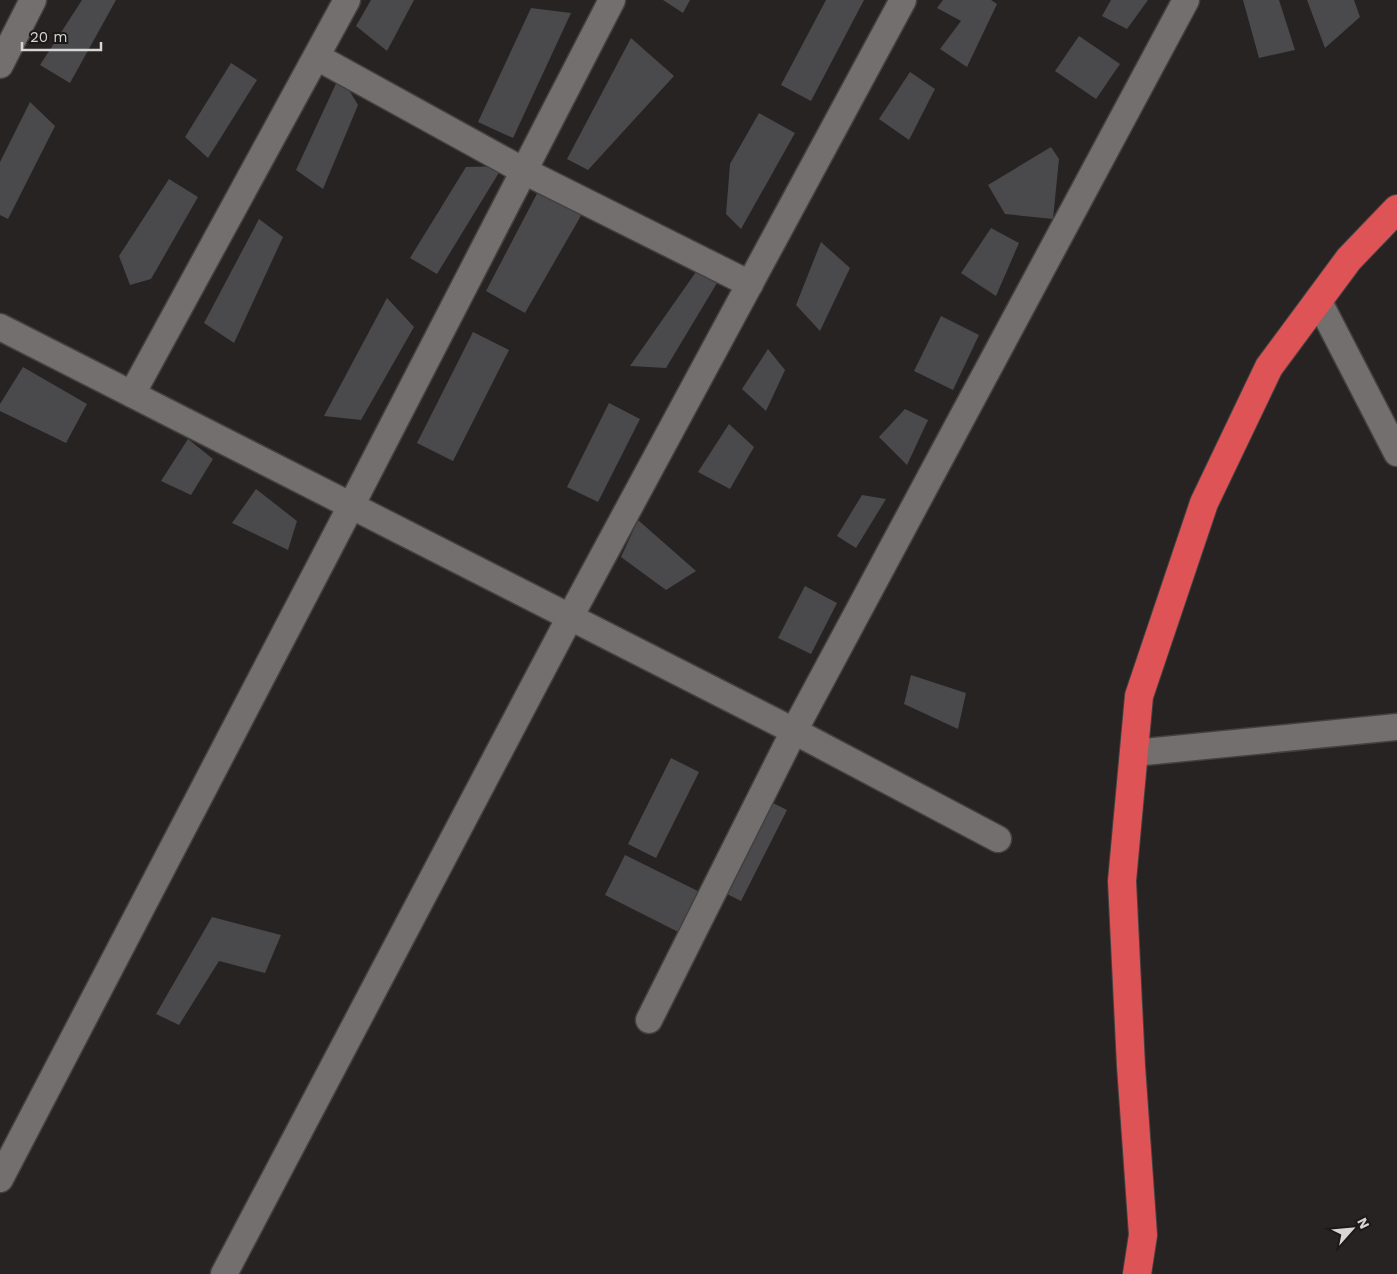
<svg xmlns="http://www.w3.org/2000/svg" width="1397" height="1274" font-family="'Work Sans',sans-serif">
<rect width="100%" height="100%" fill="#262322"/>
<g fill="#4a494c">
<polygon points="82,0 116,0 70,83 40,65"/>
<polygon points="371,0 414,0 387,51 356,26"/>
<polygon points="663,0 690,0 683,13"/>
<polygon points="826,0 864,0 811,101 781,85"/>
<polygon points="943,0 991,0 997,4 967,67 940,49 961,21 937,8"/>
<polygon points="1111,0 1148,0 1127,29 1102,16"/>
<polygon points="1243,0 1279,0 1295,50 1259,58"/>
<polygon points="1307,0 1354,0 1360,17 1325,48"/>
<polygon points="531,8 571,13 513,138 478,122"/>
<polygon points="1079,36 1120,64 1096,99 1055,71"/>
<polygon points="631,38 674,76 588,170 567,159"/>
<polygon points="231,63 257,80 208,158 185,137"/>
<polygon points="910,72 935,89 909,140 879,119"/>
<polygon points="340,75 358,105 323,189 296,170"/>
<polygon points="30,102 55,126 8,219 0,215 0,162"/>
<polygon points="759,113 795,133 741,229 726,214 730,164"/>
<polygon points="1051,147 1059,159 1053,219 1005,214 988,185"/>
<polygon points="503,166 437,274 410,258 466,167"/>
<polygon points="169,179 198,197 151,279 130,285 119,256"/>
<polygon points="542,184 586,207 525,313 486,291"/>
<polygon points="259,219 283,237 234,343 204,323"/>
<polygon points="991,228 1019,243 996,296 961,273"/>
<polygon points="821,242 850,268 820,331 796,305"/>
<polygon points="698,269 723,273 666,368 630,366"/>
<polygon points="387,298 414,327 361,420 324,416"/>
<polygon points="941,316 979,335 953,390 914,371"/>
<polygon points="473,332 509,350 453,461 417,443"/>
<polygon points="768,349 785,370 766,411 742,389"/>
<polygon points="23,367 87,404 66,443 0,411 0,404"/>
<polygon points="609,403 640,419 598,502 567,487"/>
<polygon points="905,409 928,420 907,465 879,437"/>
<polygon points="729,424 754,447 730,489 698,472"/>
<polygon points="188,439 213,459 191,495 161,481"/>
<polygon points="256,489 297,521 288,550 232,523"/>
<polygon points="862,495 886,499 856,548 837,536"/>
<polygon points="638,520 696,571 666,590 621,557"/>
<polygon points="805,586 837,603 811,654 778,638"/>
<polygon points="911,675 966,693 958,729 904,704"/>
<polygon points="671,758 699,772 656,858 628,844"/>
<polygon points="759,796 787,810 741,901 713,887"/>
<polygon points="625,855 716,900 696,941 605,895"/>
<polygon points="212,917 281,935 265,973 219,961 179,1025 156,1014"/>
</g>
<g fill="none" stroke-linecap="round" stroke-linejoin="round">
<defs>
<g id="minor">
<polyline points="317,57 524,171 750,284"/>
<polyline points="0,65 33,0"/>
<polyline points="1318,300 1397,453"/>
<polyline points="0,327 794,731 998,839"/>
<polyline points="132,394 347,0"/>
<polyline points="1134,753 1397,727"/>
<polyline points="649,1020 794,731 1186,0"/>
<polyline points="0,1179 351,506 612,0"/>
<polyline points="224,1274 570,617 903,0"/>
</g>
<polyline id="highway" points="1137,1274 1143,1235 1131,1066 1122,881 1139,696 1204,503 1269,367 1349,259 1397,209"/>
</defs>
<use href="#minor" stroke="#434140" stroke-width="29"/>
<use href="#highway" stroke="#434140" stroke-width="30"/>
<use href="#minor" stroke="#736f6e" stroke-width="26"/>
<use href="#highway" stroke="#de5355" stroke-width="28"/>
</g>
<g transform="translate(1352 1229) rotate(63)" stroke="#1c1a18" stroke-width="4" paint-order="stroke">
<path d="M0-4L9 19L0 12L-9 19Z" fill="#d8d6d5"/>
<text y="-8" font-size="14" font-weight="bold" text-anchor="middle" fill="#d8d6d5">N</text>
</g>
<path d="M22 42v8h79v-8" fill="none" stroke="#d8d6d5" stroke-width="2.5"/>
<text x="30" y="42" font-size="15" fill="#d8d6d5" stroke="#1c1a18" stroke-width="4" paint-order="stroke">20 m</text>
</svg>
